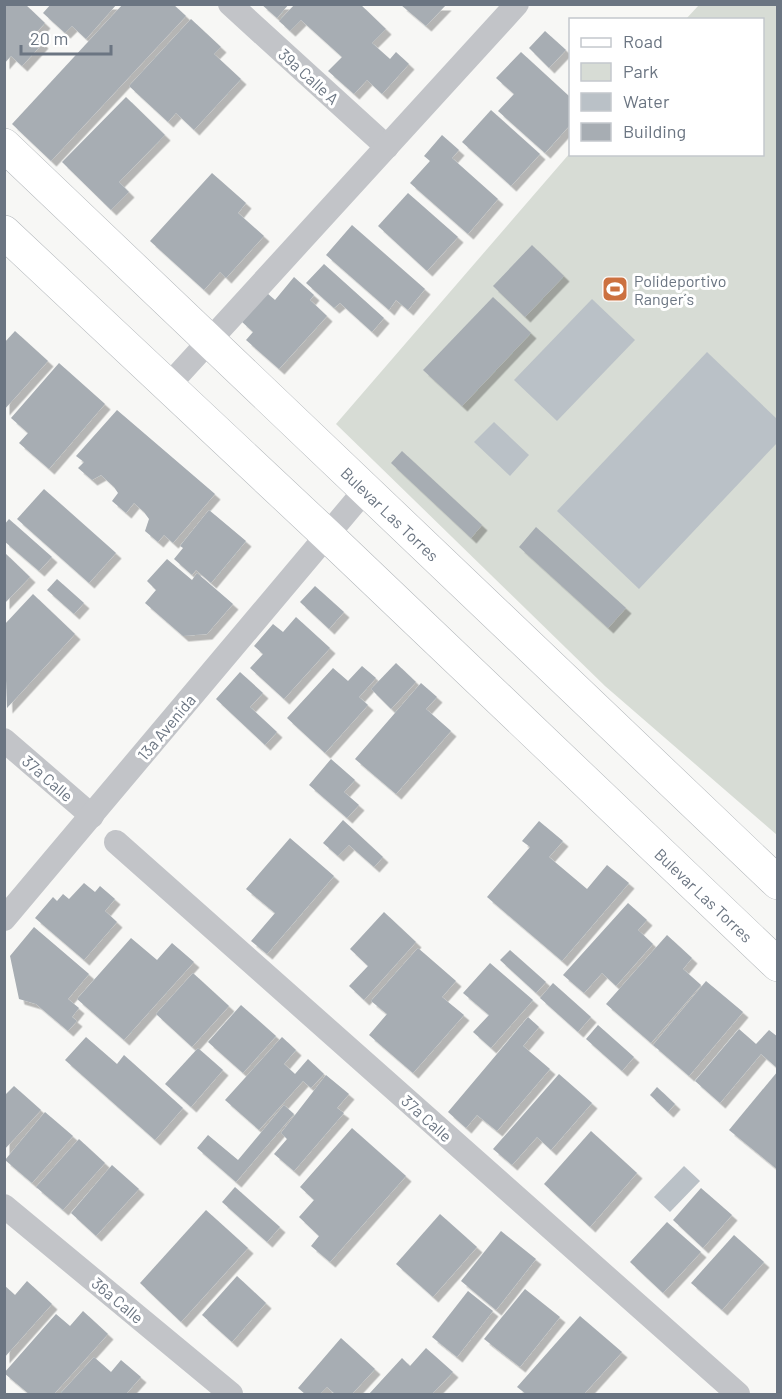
<svg xmlns="http://www.w3.org/2000/svg" width="782" height="1399" viewBox="0 0 782 1399" font-family="Barlow,sans-serif">
<style>
.green{fill:#d7dcd5}
.water{fill:#bac1c7}
.building{fill:#a7adb3;filter:url(#shadow)}
.lines{fill:none;stroke-linecap:round;stroke-linejoin:round}
.secondary-casing{stroke:#b2b6ba;stroke-width:34}
.street{stroke:#c2c4c8;stroke-width:24}
.secondary{stroke:#fff;stroke-width:33}
.labels{text-anchor:middle;dominant-baseline:central;stroke-width:6;stroke-linejoin:round;paint-order:stroke}
.street-label{font-size:16px;fill:#6b7582;stroke:#fff}
.poi-label{font-size:16px;fill:#6b7582;stroke:#fff;text-anchor:start}
</style>
<defs>
<filter id="shadow"><feDropShadow dx="5.5" dy="5.5" stdDeviation="0" flood-color="#0004"/></filter>
</defs>
<rect width="100%" height="100%" fill="#f7f7f5"/>
<polygon class="green" points="699,5 777,5 777,835 605,686 336,424 570,153 762,154 762,20 686,19"/>
<g class="water">
<polygon points="592,299 635,340 557,421 514,380"/>
<polygon points="707,352 777,419 777,443 639,589 557,511"/>
<polygon points="494,422 529,455 510,476 474,442"/>
<polygon points="684,1166 700,1181 670,1212 654,1197"/>
</g>
<g class="building">
<polygon points="4,4 25,4 45,23 34,35 43,43 22,66 11,56 4,64"/>
<polygon points="51,4 117,4 86,39 72,26 65,33 43,13"/>
<polygon points="123,4 173,4 186,16 51,161 12,124"/>
<polygon points="261,4 289,4 277,18"/>
<polygon points="295,4 360,4 386,29 372,43 390,59 396,52 409,64 382,94 367,80 354,94 328,71 342,57 301,20 290,31 279,21"/>
<polygon points="401,5 446,5 426,26"/>
<polygon points="191,19 221,47 214,54 241,79 194,130 176,113 168,122 129,86"/>
<polygon points="545,31 566,50 549,68 529,48"/>
<polygon points="521,52 570,97 570,125 545,153 498,111 514,94 496,78"/>
<polygon points="126,97 165,135 119,182 129,192 111,210 62,162"/>
<polygon points="491,110 540,154 511,186 462,142"/>
<polygon points="442,135 459,150 452,158 498,199 468,234 410,183 430,161 424,156"/>
<polygon points="212,173 246,203 238,213 264,236 226,278 220,272 204,290 150,241"/>
<polygon points="408,193 458,237 427,271 378,226"/>
<polygon points="352,225 425,289 408,310 396,300 389,310 326,255"/>
<polygon points="532,245 564,276 525,317 493,286"/>
<polygon points="324,264 384,318 372,332 340,303 334,308 306,283"/>
<polygon points="294,277 314,295 310,300 327,316 279,369 246,340 253,332 241,321 267,293 275,300"/>
<polygon points="493,297 531,333 462,406 423,370"/>
<polygon points="15,331 48,361 4,410 4,343"/>
<polygon points="59,363 105,404 49,469 19,443 28,433 11,418"/>
<polygon points="117,410 215,494 173,543 164,535 158,542 145,531 149,519 144,512 134,503 126,513 112,501 118,493 114,487 101,475 92,480 78,468 84,462 76,456"/>
<polygon points="402,451 482,525 471,538 391,463"/>
<polygon points="44,489 116,553 89,583 17,519"/>
<polygon points="209,510 246,541 211,583 196,570 192,575 174,559 183,548 180,546"/>
<polygon points="9,519 52,557 39,571 4,541 4,525"/>
<polygon points="536,527 626,608 608,628 519,547"/>
<polygon points="4,552 30,577 4,604"/>
<polygon points="167,559 192,580 197,573 233,604 207,634 183,636 145,603 156,590 147,581"/>
<polygon points="57,579 84,603 74,614 47,590"/>
<polygon points="315,586 344,612 329,629 300,602"/>
<polygon points="33,594 75,634 7,708 4,625"/>
<polygon points="296,617 330,648 284,699 250,668 263,654 254,646 273,624 283,632"/>
<polygon points="396,663 416,682 391,709 371,689"/>
<polygon points="362,666 376,678 359,697 368,705 325,753 287,718 333,668 348,681"/>
<polygon points="240,672 263,693 250,707 277,732 265,745 216,699"/>
<polygon points="421,683 437,697 426,709 451,731 396,794 355,759"/>
<polygon points="331,759 355,780 344,792 359,805 347,818 309,785"/>
<polygon points="343,820 383,857 374,867 349,845 338,856 323,843"/>
<polygon points="539,821 563,841 549,857 587,889 607,865 629,883 562,961 487,897 530,847 522,841"/>
<polygon points="290,838 334,876 267,954 251,941 275,913 246,889"/>
<polygon points="84,883 95,892 100,886 115,899 105,911 117,922 84,960 35,918 53,897 57,901 63,894 69,899"/>
<polygon points="628,903 647,920 638,930 653,944 616,986 602,973 584,993 563,975"/>
<polygon points="384,912 416,942 364,1000 349,986 368,966 350,949"/>
<polygon points="34,927 89,974 68,999 79,1008 72,1017 77,1021 68,1031 36,1004 19,999 10,956"/>
<polygon points="667,935 692,958 683,969 701,985 651,1043 606,1004"/>
<polygon points="131,938 157,960 172,943 194,962 124,1040 77,999"/>
<polygon points="418,948 456,981 442,997 464,1015 413,1073 369,1035 387,1014 371,1001"/>
<polygon points="510,950 546,982 536,993 500,960"/>
<polygon points="490,963 533,1000 491,1048 473,1032 489,1015 463,993"/>
<polygon points="193,973 229,1006 192,1047 156,1014"/>
<polygon points="706,981 743,1012 689,1076 653,1045"/>
<polygon points="553,983 591,1017 578,1032 540,998"/>
<polygon points="241,1005 276,1036 243,1073 208,1042"/>
<polygon points="528,1017 539,1027 523,1046 550,1069 497,1131 477,1115 466,1128 448,1112"/>
<polygon points="598,1025 634,1057 622,1071 586,1039"/>
<polygon points="739,1029 756,1044 769,1030 778,1037 778,1065 776,1067 761,1054 720,1103 695,1081"/>
<polygon points="86,1037 117,1064 124,1055 183,1108 155,1140 65,1060"/>
<polygon points="282,1037 296,1050 284,1064 295,1074 308,1059 324,1074 311,1088 303,1081 259,1130 225,1100"/>
<polygon points="198,1048 223,1070 191,1107 165,1084"/>
<polygon points="778,1071 778,1170 729,1130"/>
<polygon points="559,1074 592,1103 551,1150 537,1137 512,1165 493,1149"/>
<polygon points="326,1075 349,1094 337,1108 344,1113 294,1171 274,1154 287,1139 281,1133"/>
<polygon points="14,1086 41,1110 4,1150 4,1096"/>
<polygon points="657,1087 675,1104 668,1112 650,1095"/>
<polygon points="284,1105 294,1114 236,1182 197,1148 208,1135 238,1160"/>
<polygon points="45,1112 73,1136 32,1183 5,1160"/>
<polygon points="352,1128 406,1176 330,1262 311,1246 319,1236 299,1217 314,1200 300,1187"/>
<polygon points="591,1131 637,1173 590,1227 544,1184"/>
<polygon points="79,1139 105,1163 63,1210 36,1187"/>
<polygon points="112,1165 139,1189 96,1236 71,1213"/>
<polygon points="235,1187 280,1227 267,1242 222,1202"/>
<polygon points="701,1188 732,1215 703,1248 673,1220"/>
<polygon points="206,1210 248,1248 181,1322 140,1283"/>
<polygon points="440,1214 477,1247 433,1297 396,1264"/>
<polygon points="667,1222 701,1252 663,1293 630,1262"/>
<polygon points="501,1231 536,1259 496,1310 461,1281"/>
<polygon points="734,1235 764,1262 722,1310 691,1283"/>
<polygon points="237,1276 266,1303 232,1342 202,1315"/>
<polygon points="27,1281 52,1304 4,1358 4,1285 15,1295"/>
<polygon points="525,1289 560,1317 520,1367 484,1339"/>
<polygon points="468,1291 493,1311 457,1357 432,1337"/>
<polygon points="83,1311 108,1334 54,1394 29,1394 4,1373 56,1314 70,1326"/>
<polygon points="580,1316 622,1352 584,1394 526,1394 517,1387"/>
<polygon points="341,1338 375,1369 352,1394 335,1394 327,1387 320,1394 305,1394 298,1388"/>
<polygon points="426,1348 453,1372 432,1394 369,1394 402,1358 410,1366"/>
<polygon points="94,1357 111,1372 121,1360 141,1377 126,1394 60,1394"/>
</g>
<g class="lines">
<g class="secondary-casing">
<g id="secondary">
<path id="s1" d="M 4,145 L 778,883"/>
<path id="s2" d="M 4,232 L 328,536 L 778,965"/>
</g>
</g>
<g class="street">
<polyline points="230,4 387,147"/>
<polyline points="168,386 517,4"/>
<polyline points="4,740 92,816"/>
<polyline points="116,842 738,1394"/>
<polyline points="4,919 366,489"/>
<polyline points="4,1206 231,1394"/>
</g>
<use href="#secondary" class="secondary"/>
</g>
<defs>
<g id="stadium-square" transform="scale(1.35)"><rect x="-9" y="-9" width="18" height="18" rx="4" fill="#cc7140" stroke="#fff"/><path d="M0-5a6.5 5 0 1 0 0 10a6.5 5 0 1 0 0-10ZM-3.5-1.8h7v3.6h-7Z" fill="#fff"/></g>
</defs>
<g fill-rule="evenodd">
<use href="#stadium-square" x="615" y="289"/>
</g>
<g class="labels">
<g class="street-label">
<text transform="translate(309 76) rotate(42)">39a Calle A</text>
<text stroke="none"><textPath href="#s1" startOffset="534">Bulevar Las Torres</textPath></text>
<text transform="translate(166 727) rotate(-50)">13a Avenida</text>
<text transform="translate(48 778) rotate(41)">37a Calle</text>
<text stroke="none"><textPath href="#s2" startOffset="964">Bulevar Las Torres</textPath></text>
<text transform="translate(427 1118) rotate(42)">37a Calle</text>
<text transform="translate(118 1300) rotate(40)">36a Calle</text>
</g>
<g class="poi-label">
<text x="634" y="280">Polideportivo<tspan x="634" dy="18">Ranger´s</tspan></text>
</g>
</g>
<rect width="782" height="1399" fill="none" stroke="#6b7582" stroke-width="12"/>
<rect x="569" y="18" width="195" height="138" fill="#ffffff" stroke="#c4c8cd" stroke-width="1.5"/>
<rect x="581" y="38" width="30" height="9" fill="#ffffff" stroke="#c4c8cd" stroke-width="1.5"/>
<text x="623" y="48" font-size="18" fill="#6b7582">Road</text>
<rect x="581" y="63" width="30" height="18" fill="#d7dcd5" stroke="#c4c8cd" stroke-width="1.5"/>
<text x="623" y="78" font-size="18" fill="#6b7582">Park</text>
<rect x="581" y="93" width="30" height="18" fill="#bac1c7" stroke="#c4c8cd" stroke-width="1.5"/>
<text x="623" y="108" font-size="18" fill="#6b7582">Water</text>
<rect x="581" y="123" width="30" height="18" fill="#a7adb3" stroke="#c4c8cd" stroke-width="1.5"/>
<text x="623" y="138" font-size="18" fill="#6b7582">Building</text>
<path d="M21 45v9h90v-9" fill="none" stroke="#6b7582" stroke-width="3"/>
<text x="30" y="45" font-size="18" fill="#6b7582" stroke="#ffffff" stroke-width="4.5" paint-order="stroke">20 m</text>
</svg>
